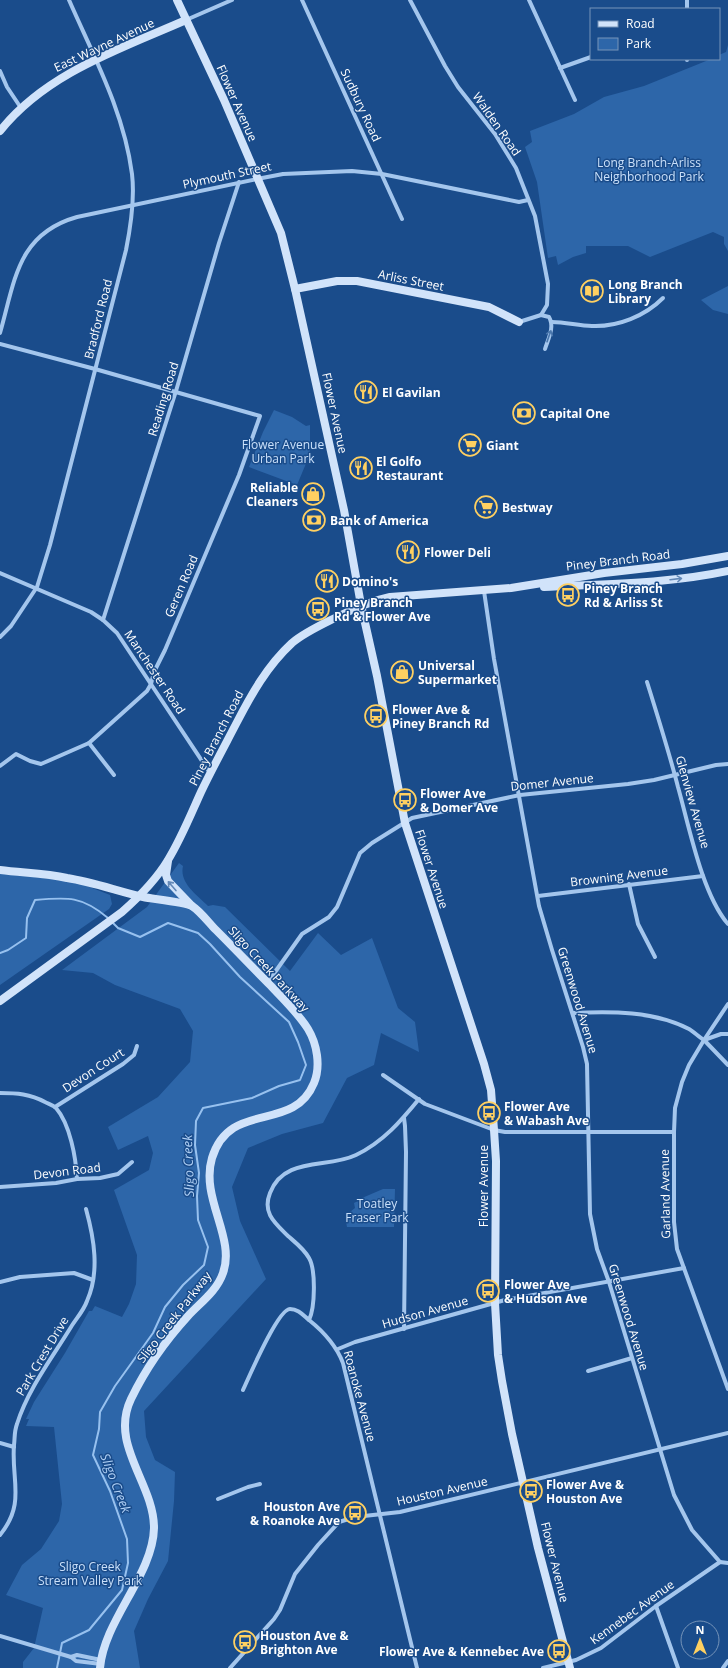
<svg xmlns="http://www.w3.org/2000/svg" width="728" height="1668" viewBox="0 0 728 1668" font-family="'Open Sans',sans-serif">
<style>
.green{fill:#2d66a9}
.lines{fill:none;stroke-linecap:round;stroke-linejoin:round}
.stream{stroke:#97c1ef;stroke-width:2}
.street{stroke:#a4c6ed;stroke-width:4}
.secondary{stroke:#d1e3fa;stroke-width:8}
.oneway{stroke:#4a77ad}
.oneway2{stroke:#6388b7}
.labels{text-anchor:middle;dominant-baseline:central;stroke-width:3;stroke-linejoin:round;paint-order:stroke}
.street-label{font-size:12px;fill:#fff;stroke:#1a4c8b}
.park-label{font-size:12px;fill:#cae0fa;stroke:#1a4c8b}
.poi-label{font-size:12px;font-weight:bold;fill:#fff;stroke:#1a4c8b;text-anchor:start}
.water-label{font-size:13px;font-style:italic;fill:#b0d0f5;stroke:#1a4c8b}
</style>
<rect width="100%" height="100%" fill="#1a4c8b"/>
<g class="green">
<polygon points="728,45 728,251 724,244 724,237 713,232 650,257 628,246 586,246 586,253 573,257 558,265 556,256 548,258 537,182 525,147 532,142 530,131 574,114 604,97 644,86 711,59 719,59 719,55 726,52"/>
<polygon points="728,286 728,314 713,310 701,300"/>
<polygon points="274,410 292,417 306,426 310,425 310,454 297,485 249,467 263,432"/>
<path d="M 179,863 L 183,866 C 179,883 197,895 208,906 L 213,905 L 225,907 L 290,971 L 318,933 L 341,955 L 372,938 L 398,1008 L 415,1022 L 419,1052 L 381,1033 L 374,1065 L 347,1078 L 323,1123 L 282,1134 L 248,1148 L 232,1187 L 240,1221 L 266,1279 L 144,1411 L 146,1437 L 155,1460 L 175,1472 L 174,1501 L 168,1561 L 148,1599 L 134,1631 L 140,1668 L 23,1668 L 23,1662 L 34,1648 L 43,1608 L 6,1595 L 22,1565 L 41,1549 L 59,1521 L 62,1504 L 54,1427 L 26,1426 L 29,1419 L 26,1419 L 34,1402 L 65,1353 L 89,1311 L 92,1311 L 95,1306 L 122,1317 L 129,1304 L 136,1284 L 137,1255 L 114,1190 L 149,1170 L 153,1153 L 148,1136 L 118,1150 L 108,1127 L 158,1097 L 190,1062 L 193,1031 L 180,1009 L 115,985 L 93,973 L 62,970 L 147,907 Z"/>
<polygon points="0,873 77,882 110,895 112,904 109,909 0,985"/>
<polygon points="383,1189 395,1189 394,1227 347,1227 345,1216 355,1208 354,1203 362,1199 362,1198"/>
</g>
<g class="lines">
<g class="stream">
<path d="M 0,953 L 8,950 L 26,938 L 27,918 L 35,900 C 68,897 82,896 108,918"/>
<polyline points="57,1668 62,1643 89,1630 122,1590 128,1563 127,1539 110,1491 93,1455 99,1429 100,1412 115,1386 153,1333 165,1307 183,1285 204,1265 208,1247 198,1220 197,1196 199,1173 195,1145 196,1121 203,1108 252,1098 279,1086 300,1080 306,1065 298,1042 289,1022 240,977 210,944 198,933 168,923 140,937 118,928 113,923"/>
</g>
<g class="street">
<polyline points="302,0 402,219"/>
<polyline points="410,0 445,66 458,87 495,134 516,168 535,216 548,284 547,305 541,315"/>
<polyline points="529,0 575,100"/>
<polyline points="687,9 687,0"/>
<polyline points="186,20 232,0"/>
<polyline points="687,59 687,60"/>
<polyline points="560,68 591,57"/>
<polyline points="0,71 7,87 21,108"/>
<path d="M 519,322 L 541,315 L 549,317 C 555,327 548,339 545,349"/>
<path d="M 552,322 C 566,322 579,326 592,326 C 618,327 645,316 663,298"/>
<path d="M 0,333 C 15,281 17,234 77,217 L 257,179 L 283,174 L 352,171 L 382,174 L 519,202 L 528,200"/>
<polyline points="0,344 95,369 260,416 239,475 165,650 154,672 151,684 147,691 89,743"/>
<polyline points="0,573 91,612 103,620 117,633 210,773"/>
<polyline points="484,591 494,659 539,906 552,950 583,1047 587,1064 590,1214 597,1249 609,1282 674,1495 692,1530 720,1562"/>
<polyline points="103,620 176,391 219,243 239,182"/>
<path d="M 0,637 L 11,626 L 37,587 L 50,545 L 126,250 C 131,225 135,199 132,174 C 124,112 94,57 69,0"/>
<path d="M 647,682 C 658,717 669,752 678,787 C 689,826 702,894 728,924"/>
<polyline points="0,766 16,754 30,761 41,764 89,743 114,775"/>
<polyline points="629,884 638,924 655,957"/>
<polyline points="538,896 703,876"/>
<polyline points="268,982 302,934 329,917 337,907 360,853 372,843 412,818 520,795 628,784 654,780 716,765 728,764"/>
<polyline points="728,1004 704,1040 689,1065 682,1082 675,1108 674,1132 674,1222 677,1249 728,1389"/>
<path d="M 573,1013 C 611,1011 654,1011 689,1029 C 694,1032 699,1037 704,1040 L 721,1034 L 728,1034"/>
<polyline points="704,1040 728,1065"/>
<polyline points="383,1075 425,1104 494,1130 505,1132 674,1132"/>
<path d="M 0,1093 C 17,1093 30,1094 45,1102 C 49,1104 53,1105 56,1108 C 70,1124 76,1158 77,1179"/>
<polyline points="55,1107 123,1064 134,1055 137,1046"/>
<polyline points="404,1118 405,1126 406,1152 404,1329"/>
<polyline points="0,1187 56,1183 77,1179 100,1178 118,1174 132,1162"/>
<polyline points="0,1282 20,1277 74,1273 93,1280"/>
<polyline points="338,1349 355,1342 505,1300 684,1268"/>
<polyline points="588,1371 632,1358"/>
<path d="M 243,1390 C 249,1377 278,1309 290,1309 C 298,1309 303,1315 309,1320"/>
<polyline points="0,1443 14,1447"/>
<polyline points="218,1499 248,1487 260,1484"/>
<path d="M 0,1535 C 26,1503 11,1480 14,1445 C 15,1438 14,1432 17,1424 C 28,1389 52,1358 71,1327 C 76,1319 84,1310 87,1301 C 100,1272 94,1238 86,1209"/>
<polyline points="656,1606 678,1668"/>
<polyline points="0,1636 71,1657 76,1661 101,1664"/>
<polyline points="71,1657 77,1655 101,1660"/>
<polyline points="230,1668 274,1619 280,1610 295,1574 318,1545 339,1522 355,1517 400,1512 728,1433"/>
<path d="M 417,1668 L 343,1363 C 336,1345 324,1332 309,1320 C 315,1308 316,1270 309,1258 C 304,1249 296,1243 288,1236 C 275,1223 262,1213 270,1193 C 284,1156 327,1169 356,1155 C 383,1142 401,1121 419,1099"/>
<polyline points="543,1668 576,1660 601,1648 656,1606 720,1562 728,1563"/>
<polyline points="723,1668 728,1661"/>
</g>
<g class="secondary">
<polyline points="177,0 224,100 281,233 295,289 344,510 361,605 377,676 405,823 484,1064 491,1090 494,1130 496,1161 495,1303 498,1355 502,1381 512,1434 538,1548 570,1668"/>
<path d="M 0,131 C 46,73 120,49 186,20"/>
<polyline points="295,289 337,281 357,281 489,307 519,322"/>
<path d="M 544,587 C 605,584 667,584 728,571"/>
<polyline points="168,861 166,875 168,881 192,906"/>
<path d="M 0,870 C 22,873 45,873 67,878 C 93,882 117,891 143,897 C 153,899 185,902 192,906 C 200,911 210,924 216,930 C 235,949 253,968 271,986 C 284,1000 298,1013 308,1029 C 317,1044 321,1066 314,1083 C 293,1134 230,1099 212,1158 C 200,1198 236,1238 223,1273 C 217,1291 200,1303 188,1316 C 166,1340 145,1370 131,1399 C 109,1445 154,1483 154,1528 C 153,1575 104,1620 100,1668"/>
<path d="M 0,1001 L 122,912 C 139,897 156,880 168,860 C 181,839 191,814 201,792 C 212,769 224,747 236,724 C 251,695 267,666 292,643 C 305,632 321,625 337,617 C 355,608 371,601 390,597 L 511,588 L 604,573 L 682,564 L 728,556"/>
</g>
</g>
<defs><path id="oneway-shaft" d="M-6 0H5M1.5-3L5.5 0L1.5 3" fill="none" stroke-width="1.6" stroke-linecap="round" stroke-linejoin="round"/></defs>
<use class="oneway" href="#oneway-shaft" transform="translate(549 336) rotate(-71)"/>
<g class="oneway2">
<use href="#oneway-shaft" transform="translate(676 579) rotate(-7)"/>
<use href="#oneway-shaft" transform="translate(172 886) rotate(-131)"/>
</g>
<defs>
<g id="library-ring" transform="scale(1.15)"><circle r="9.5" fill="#1a4c8b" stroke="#ffd061" stroke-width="1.5"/><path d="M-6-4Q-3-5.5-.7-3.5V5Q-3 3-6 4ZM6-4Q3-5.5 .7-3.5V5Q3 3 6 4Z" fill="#ffd061"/></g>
<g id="restaurant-ring" transform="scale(1.15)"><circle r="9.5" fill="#1a4c8b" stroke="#ffd061" stroke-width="1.5"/><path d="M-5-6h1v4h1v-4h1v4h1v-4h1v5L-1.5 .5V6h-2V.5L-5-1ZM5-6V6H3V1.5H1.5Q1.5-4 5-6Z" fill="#ffd061"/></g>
<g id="bank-ring" transform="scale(1.15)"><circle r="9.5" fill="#1a4c8b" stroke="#ffd061" stroke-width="1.5"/><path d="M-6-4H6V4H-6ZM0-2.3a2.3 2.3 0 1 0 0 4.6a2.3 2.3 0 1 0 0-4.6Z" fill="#ffd061"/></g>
<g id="supermarket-ring" transform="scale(1.15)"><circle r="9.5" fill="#1a4c8b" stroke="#ffd061" stroke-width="1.5"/><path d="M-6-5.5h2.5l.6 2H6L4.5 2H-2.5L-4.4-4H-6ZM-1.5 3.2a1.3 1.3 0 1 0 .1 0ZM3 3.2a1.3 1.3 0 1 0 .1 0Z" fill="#ffd061"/></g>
<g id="shop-ring" transform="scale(1.15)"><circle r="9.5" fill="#1a4c8b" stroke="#ffd061" stroke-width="1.5"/><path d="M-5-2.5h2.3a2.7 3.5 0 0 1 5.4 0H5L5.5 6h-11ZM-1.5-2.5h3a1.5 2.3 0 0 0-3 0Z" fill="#ffd061"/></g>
<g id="bus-ring" transform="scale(1.15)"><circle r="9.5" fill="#1a4c8b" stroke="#ffd061" stroke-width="1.5"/><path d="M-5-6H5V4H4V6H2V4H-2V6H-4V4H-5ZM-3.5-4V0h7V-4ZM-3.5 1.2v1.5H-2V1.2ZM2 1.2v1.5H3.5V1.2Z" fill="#ffd061"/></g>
</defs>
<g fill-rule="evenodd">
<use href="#library-ring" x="592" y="291"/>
<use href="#restaurant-ring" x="366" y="392"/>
<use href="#bank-ring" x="524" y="413"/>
<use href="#supermarket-ring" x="470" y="445"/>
<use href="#restaurant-ring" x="361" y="468"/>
<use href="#shop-ring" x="313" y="494"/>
<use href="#supermarket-ring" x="486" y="507"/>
<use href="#bank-ring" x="314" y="520"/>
<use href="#restaurant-ring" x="408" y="552"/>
<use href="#restaurant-ring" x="327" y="581"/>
<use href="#bus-ring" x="568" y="595"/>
<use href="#bus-ring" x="318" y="609"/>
<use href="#shop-ring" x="402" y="672"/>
<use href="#bus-ring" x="376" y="716"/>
<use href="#bus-ring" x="405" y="800"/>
<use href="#bus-ring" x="489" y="1113"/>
<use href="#bus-ring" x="488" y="1291"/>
<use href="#bus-ring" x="531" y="1491"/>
<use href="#bus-ring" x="355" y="1513"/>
<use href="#bus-ring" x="245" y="1642"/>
<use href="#bus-ring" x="559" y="1651"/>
</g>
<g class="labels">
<g class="street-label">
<text transform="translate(104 45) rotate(-25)">East Wayne Avenue</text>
<text transform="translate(237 103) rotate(66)">Flower Avenue</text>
<text transform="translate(361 105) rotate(65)">Sudbury Road</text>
<text transform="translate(497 124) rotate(55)">Walden Road</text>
<text transform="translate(227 175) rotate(-12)">Plymouth Street</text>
<text transform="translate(411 280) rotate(11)">Arliss Street</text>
<text transform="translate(98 319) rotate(-76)">Bradford Road</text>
<text transform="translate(163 399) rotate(-73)">Reading Road</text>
<text transform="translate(335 413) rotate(78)">Flower Avenue</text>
<text transform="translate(618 560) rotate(-7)">Piney Branch Road</text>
<text transform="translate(181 586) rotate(-67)">Geren Road</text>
<text transform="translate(155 672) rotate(56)">Manchester Road</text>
<text transform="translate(216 738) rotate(-63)">Piney Branch Road</text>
<text transform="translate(552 782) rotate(-6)">Domer Avenue</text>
<text transform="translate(693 802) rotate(74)">Glenview Avenue</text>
<text transform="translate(432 869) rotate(72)">Flower Avenue</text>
<text transform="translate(619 876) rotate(-7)">Browning Avenue</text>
<text transform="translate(269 969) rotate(47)">Sligo Creek Parkway</text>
<text transform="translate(578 1000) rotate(73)">Greenwood Avenue</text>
<text transform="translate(93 1070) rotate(-33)">Devon Court</text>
<text transform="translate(67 1171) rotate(-7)">Devon Road</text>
<text transform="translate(483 1186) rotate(-90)">Flower Avenue</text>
<text transform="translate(665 1194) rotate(-91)">Garland Avenue</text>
<text transform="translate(425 1312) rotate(-16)">Hudson Avenue</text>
<text transform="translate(174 1317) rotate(-52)">Sligo Creek Parkway</text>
<text transform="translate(629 1317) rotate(73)">Greenwood Avenue</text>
<text transform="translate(42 1356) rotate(-59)">Park Crest Drive</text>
<text transform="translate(360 1396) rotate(75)">Roanoke Avenue</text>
<text transform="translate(442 1491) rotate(-13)">Houston Avenue</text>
<text transform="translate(555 1562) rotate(76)">Flower Avenue</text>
<text transform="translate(632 1612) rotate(-36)">Kennebec Avenue</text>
</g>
<g class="park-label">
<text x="649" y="162">Long Branch-Arliss<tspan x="649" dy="14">Neighborhood Park</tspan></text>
<text x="283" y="444">Flower Avenue<tspan x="283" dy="14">Urban Park</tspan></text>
<text x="377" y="1203">Toatley<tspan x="377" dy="14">Fraser Park</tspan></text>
<text x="90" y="1566">Sligo Creek<tspan x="90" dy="14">Stream Valley Park</tspan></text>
</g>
<g class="poi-label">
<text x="608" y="284">Long Branch<tspan x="608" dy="14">Library</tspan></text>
<text x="382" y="392">El Gavilan</text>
<text x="540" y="413">Capital One</text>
<text x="486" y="445">Giant</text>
<text x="376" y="461">El Golfo<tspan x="376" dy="14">Restaurant</tspan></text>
<text x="298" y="487" text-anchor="end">Reliable<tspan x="298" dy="14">Cleaners</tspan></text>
<text x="502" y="507">Bestway</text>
<text x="330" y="520">Bank of America</text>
<text x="424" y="552">Flower Deli</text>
<text x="342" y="581">Domino's</text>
<text x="584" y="588">Piney Branch<tspan x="584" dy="14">Rd &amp; Arliss St</tspan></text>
<text x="334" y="602">Piney Branch<tspan x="334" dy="14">Rd &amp; Flower Ave</tspan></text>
<text x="418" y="665">Universal<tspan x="418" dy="14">Supermarket</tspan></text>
<text x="392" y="709">Flower Ave &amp;<tspan x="392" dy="14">Piney Branch Rd</tspan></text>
<text x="420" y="793">Flower Ave<tspan x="420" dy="14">&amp; Domer Ave</tspan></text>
<text x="504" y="1106">Flower Ave<tspan x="504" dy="14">&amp; Wabash Ave</tspan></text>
<text x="504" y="1284">Flower Ave<tspan x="504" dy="14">&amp; Hudson Ave</tspan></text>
<text x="546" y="1484">Flower Ave &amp;<tspan x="546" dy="14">Houston Ave</tspan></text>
<text x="340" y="1506" text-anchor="end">Houston Ave<tspan x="340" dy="14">&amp; Roanoke Ave</tspan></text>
<text x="260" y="1635">Houston Ave &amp;<tspan x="260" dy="14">Brighton Ave</tspan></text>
<text x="544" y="1651" text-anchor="end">Flower Ave &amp; Kennebec Ave</text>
</g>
<g class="water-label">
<text transform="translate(188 1166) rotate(-92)">Sligo Creek</text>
<text transform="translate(116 1483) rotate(69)">Sligo Creek</text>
</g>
</g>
<rect x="590" y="8" width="130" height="52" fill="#1a4c8b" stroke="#7694b9"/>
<rect x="598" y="21" width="20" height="6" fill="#d1e3fa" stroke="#7694b9"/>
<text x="626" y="28" font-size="12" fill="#ffffff">Road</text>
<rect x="598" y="38" width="20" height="12" fill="#2d66a9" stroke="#7694b9"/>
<text x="626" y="48" font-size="12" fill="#ffffff">Park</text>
<g transform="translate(700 1640)"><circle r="19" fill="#1a4c8b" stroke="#7694b9"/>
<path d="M0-3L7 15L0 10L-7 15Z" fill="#ffd061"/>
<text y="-6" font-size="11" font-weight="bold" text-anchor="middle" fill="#ffffff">N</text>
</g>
</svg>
